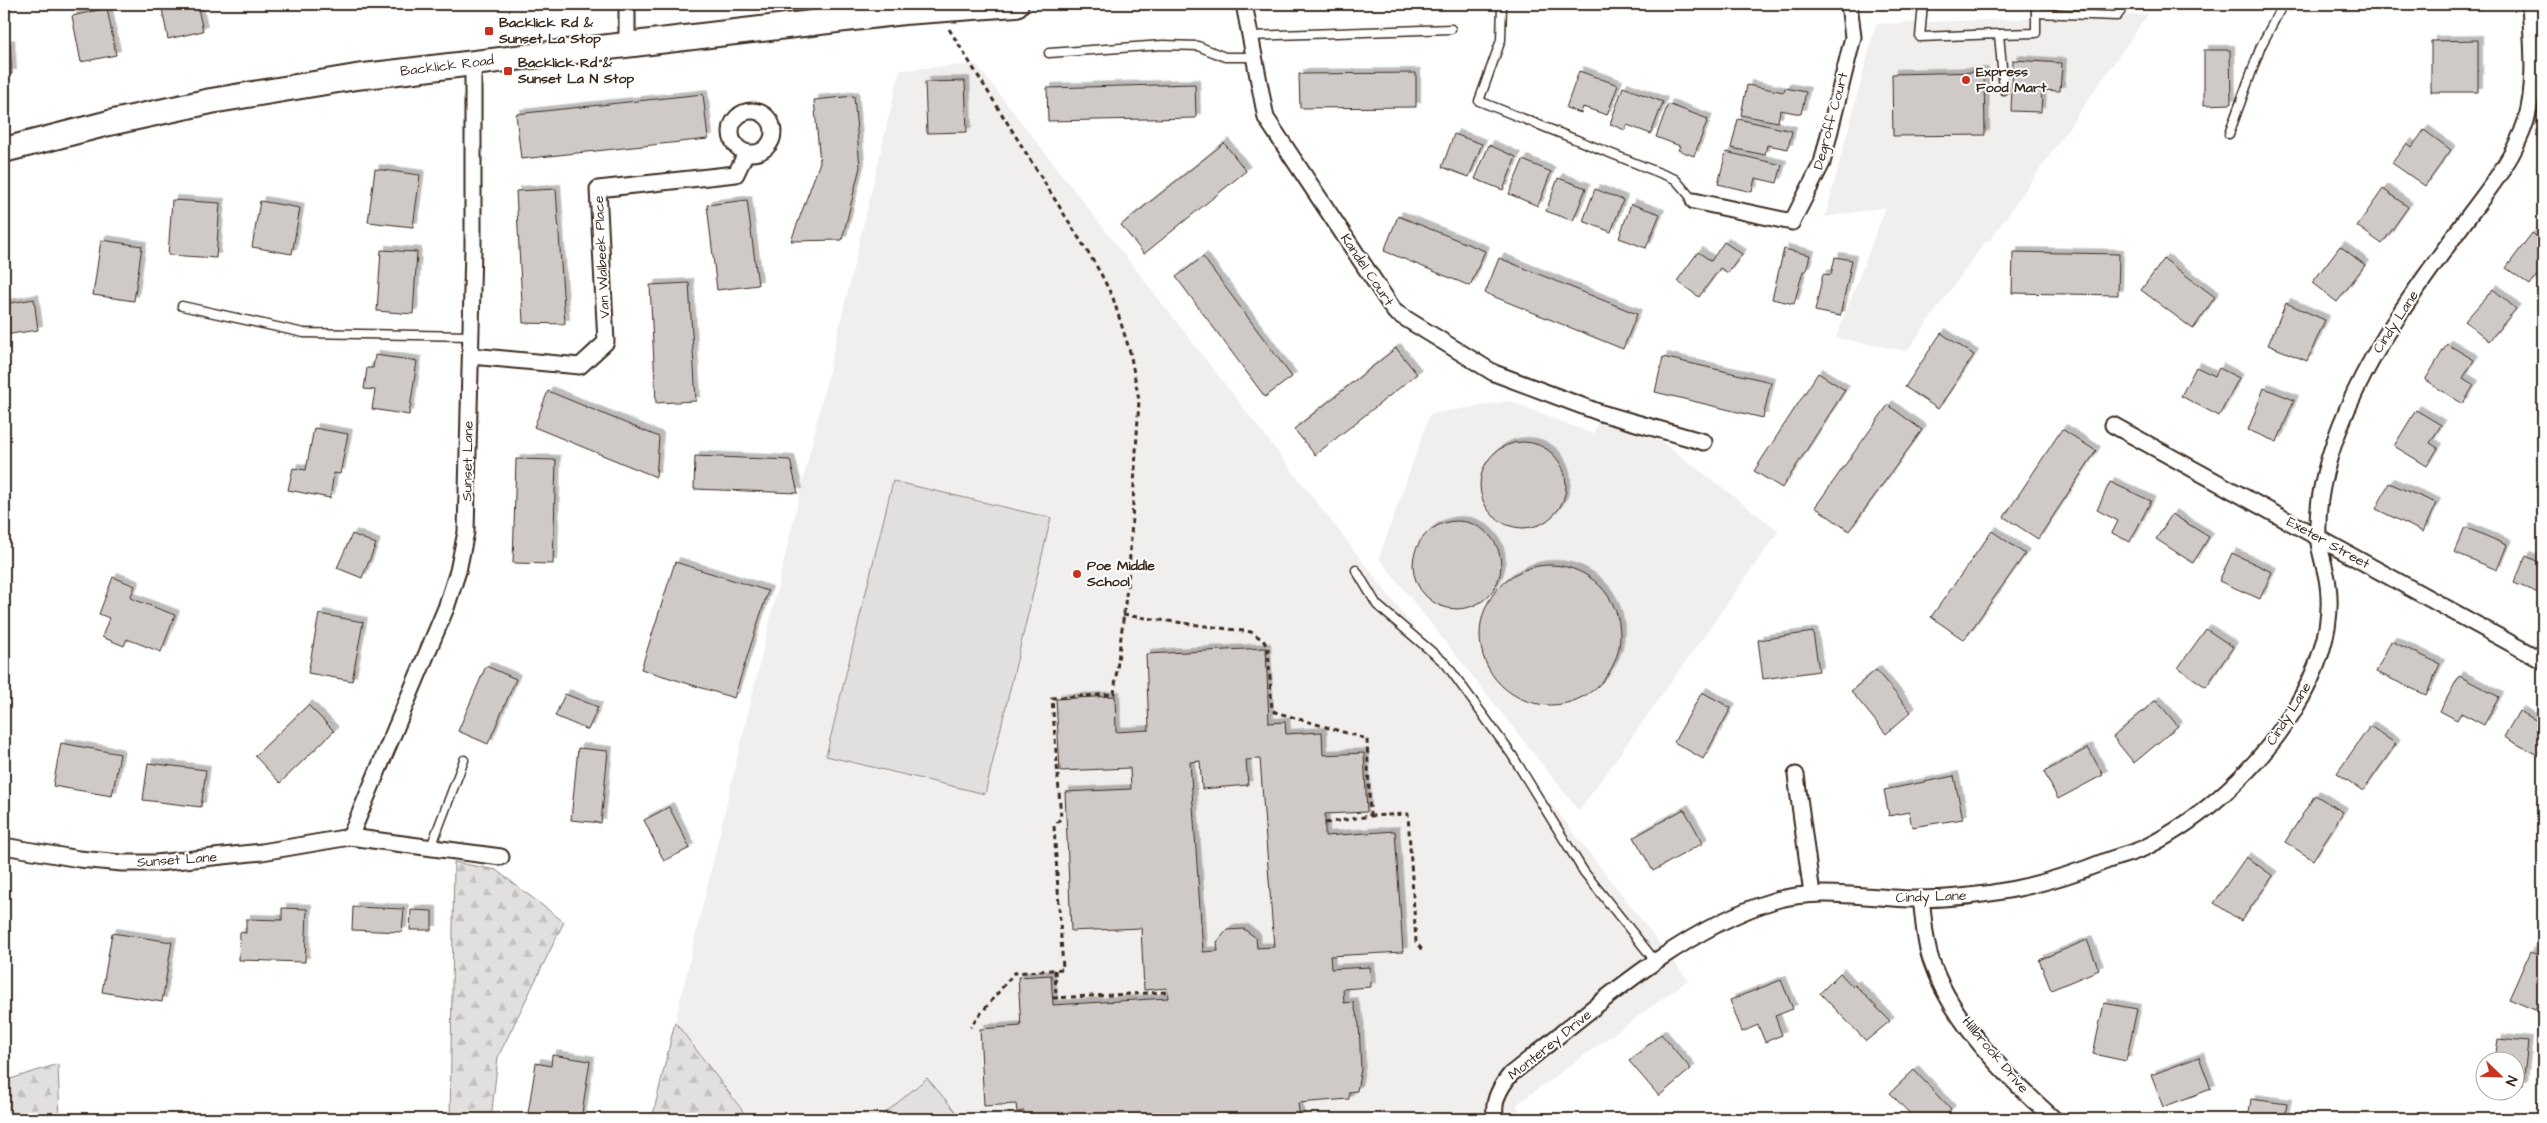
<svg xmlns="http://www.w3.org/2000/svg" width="2547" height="1123" viewBox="0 0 2547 1123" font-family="'Architects Daughter',sans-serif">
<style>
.built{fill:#f1efee}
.grass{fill:#e2e0de;stroke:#8e857e}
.forest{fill:url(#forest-firs);stroke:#8e857e}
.building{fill:#cfcac7;stroke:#3b2a1e;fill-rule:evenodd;filter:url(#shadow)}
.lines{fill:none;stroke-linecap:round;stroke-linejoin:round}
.service-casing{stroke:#3b2a1e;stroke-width:11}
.minor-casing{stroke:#3b2a1e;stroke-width:19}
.primary-casing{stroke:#3b2a1e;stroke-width:28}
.path{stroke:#3b2a1e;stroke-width:3;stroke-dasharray:5 4;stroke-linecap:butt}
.service{stroke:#fff;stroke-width:8}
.minor{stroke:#fff;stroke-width:15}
.primary{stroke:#fff;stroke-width:24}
.poi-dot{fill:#c8321e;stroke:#fff;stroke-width:2}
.labels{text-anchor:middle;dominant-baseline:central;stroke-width:4;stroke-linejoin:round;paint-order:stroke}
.poi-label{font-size:14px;font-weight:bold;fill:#3b2a1e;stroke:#fff;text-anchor:start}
.street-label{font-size:14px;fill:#3b2a1e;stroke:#fff}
</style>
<defs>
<pattern id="forest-firs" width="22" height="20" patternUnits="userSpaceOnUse" patternTransform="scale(1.25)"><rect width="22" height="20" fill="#e2e0de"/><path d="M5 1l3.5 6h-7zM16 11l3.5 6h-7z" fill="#c3c0be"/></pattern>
<filter id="shadow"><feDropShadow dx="4.5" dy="-4.5" stdDeviation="0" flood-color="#0004"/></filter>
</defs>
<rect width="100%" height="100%" fill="#fff"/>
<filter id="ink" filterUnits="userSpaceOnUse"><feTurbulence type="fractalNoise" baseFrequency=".02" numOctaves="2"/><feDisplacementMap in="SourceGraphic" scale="10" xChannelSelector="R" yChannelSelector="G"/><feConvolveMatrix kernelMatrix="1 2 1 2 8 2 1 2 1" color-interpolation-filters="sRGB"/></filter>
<g filter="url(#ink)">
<g class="built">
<polygon points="2148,14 1989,242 1985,242 1907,351 1836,338 1886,207 1825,217 1876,24"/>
<polygon points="976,64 1688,980 1516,1105 1526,1119 750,1119 675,1022 900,70"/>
<polygon points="1510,401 1593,434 1599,419 1662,442 1779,531 1579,811 1379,558 1430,414"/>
</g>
<g class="grass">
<polygon points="893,481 1051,518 985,794 826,756"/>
<polygon points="927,1078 962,1119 878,1119"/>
</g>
<g class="forest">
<polygon points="454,862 496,870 564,922 498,1057 491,1119 450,1119"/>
<polygon points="675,1022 749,1119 652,1119"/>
<polygon points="58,1064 60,1119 4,1119 4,1081"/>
</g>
<g class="building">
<polygon points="161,4 197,4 203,31 168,39"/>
<polygon points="107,8 116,55 81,62 72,16"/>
<polygon points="2478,40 2478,92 2431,92 2431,41"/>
<polygon points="10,44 12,74 4,74 4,45"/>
<polygon points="2204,50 2230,50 2231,104 2204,105"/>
<polygon points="2013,60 2062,63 2060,91 2042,90 2041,112 2011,111"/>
<polygon points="1579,71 1618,85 1607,115 1583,107 1581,113 1566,108"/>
<polygon points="1984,72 1985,135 1893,136 1892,74"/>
<polygon points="1416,73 1416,107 1300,108 1299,74"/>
<polygon points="965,81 967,132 927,133 925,82"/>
<polygon points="1195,84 1196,118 1048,121 1047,88"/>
<polygon points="1747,85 1784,92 1785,88 1806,92 1801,114 1780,110 1778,122 1741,115"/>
<polygon points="1623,87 1663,102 1651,134 1627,125 1625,130 1610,124"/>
<polygon points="703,94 708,139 521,159 516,114"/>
<polygon points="854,96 860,167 842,240 791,241 820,162 814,100"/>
<polygon points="1668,104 1708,119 1694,156 1678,150 1680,146 1656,137"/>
<polygon points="1738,119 1792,131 1788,149 1767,145 1765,155 1731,148"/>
<polygon points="2424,130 2451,150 2425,186 2392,163 2407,143 2412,147"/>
<polygon points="1454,134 1482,144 1469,177 1442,167"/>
<polygon points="1224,143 1246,171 1144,254 1121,225"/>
<polygon points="1489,145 1516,157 1503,190 1475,179"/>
<polygon points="1726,152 1782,165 1777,183 1755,178 1752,192 1718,184"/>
<polygon points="1523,160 1551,172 1538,206 1509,194"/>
<polygon points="375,169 420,175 413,227 368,222"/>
<polygon points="1558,178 1586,188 1573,221 1546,211"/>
<polygon points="556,189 565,324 523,323 516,191"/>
<polygon points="1595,189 1623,200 1611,232 1583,221"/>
<polygon points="2383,189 2408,207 2382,244 2357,226"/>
<polygon points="172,200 220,203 216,258 168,255"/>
<polygon points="747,200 758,285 717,290 707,205"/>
<polygon points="260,201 300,208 292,254 252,247"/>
<polygon points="1631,204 1660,214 1646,248 1619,238"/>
<polygon points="1398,216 1485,251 1470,286 1384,251"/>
<polygon points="2532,233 2543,241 2543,267 2530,285 2506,268"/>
<polygon points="101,240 142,246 134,301 93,295"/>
<polygon points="1724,242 1742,254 1728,273 1720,268 1699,297 1677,281 1698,252 1711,261"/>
<polygon points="2340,246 2365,265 2337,302 2312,283"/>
<polygon points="1784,249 1810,255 1806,271 1803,271 1794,304 1772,299"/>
<polygon points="381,250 417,252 413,314 377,311"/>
<polygon points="2013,252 2119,254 2118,295 2012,293"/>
<polygon points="1203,257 1292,377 1265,397 1176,277"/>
<polygon points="1835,257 1852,260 1840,316 1815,311 1823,274 1831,275"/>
<polygon points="1499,258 1637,314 1623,349 1485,293"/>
<polygon points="2164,259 2215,297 2193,329 2141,290"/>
<polygon points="689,283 696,401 656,403 650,285"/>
<polygon points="2493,289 2516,309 2489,341 2465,321"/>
<polygon points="34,299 38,330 4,335 4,304"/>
<polygon points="2286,303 2325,320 2307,361 2268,345"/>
<polygon points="1941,333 1974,355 1938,409 1905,387"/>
<polygon points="2447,344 2474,360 2463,378 2474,385 2463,404 2425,380"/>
<polygon points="1396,348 1417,374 1315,455 1294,429"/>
<polygon points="375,355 417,361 409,415 372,409 375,390 364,389 367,368 373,368"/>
<polygon points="1663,357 1771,382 1763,418 1655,392"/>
<polygon points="2196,367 2215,376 2219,368 2239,378 2219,416 2181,396"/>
<polygon points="1818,373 1845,390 1782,488 1754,471"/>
<polygon points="2264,388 2294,400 2277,442 2248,430"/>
<polygon points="548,391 659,437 656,477 534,427"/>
<polygon points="1888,405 1922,430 1849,531 1815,507"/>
<polygon points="2416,410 2441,425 2430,443 2438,448 2427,466 2394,446"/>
<polygon points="314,428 348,434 340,474 334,473 330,498 288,490 293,468 306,470"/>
<polygon points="2062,429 2096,451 2038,539 2004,517"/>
<circle cx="1523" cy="485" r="43"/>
<polygon points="695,456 790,460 798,493 694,489"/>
<polygon points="516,459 556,460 553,564 513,563"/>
<polygon points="2110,482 2151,501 2130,542 2112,533 2118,521 2097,510"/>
<polygon points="2389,483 2436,503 2423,532 2376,509"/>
<polygon points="2172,514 2209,537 2193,563 2156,539"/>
<circle cx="1457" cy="565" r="44"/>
<polygon points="2465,527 2507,545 2497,570 2454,552"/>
<polygon points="1992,531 2025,554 1964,640 1931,617"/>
<polygon points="352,534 376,544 362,578 337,568"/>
<polygon points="2232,553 2272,572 2260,599 2219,581"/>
<polygon points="2526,556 2543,564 2543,595 2514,583"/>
<polygon points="675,562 768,591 734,698 641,669"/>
<circle cx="1550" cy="635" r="70"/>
<polygon points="113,577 135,586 130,598 175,615 161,652 127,639 124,646 102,637 109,618 99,614"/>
<polygon points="319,614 363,622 352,681 308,673"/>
<polygon points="2206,629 2233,647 2206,687 2178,668"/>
<polygon points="1813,632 1819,671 1763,679 1758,640"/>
<polygon points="2391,641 2440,664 2426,695 2376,672"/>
<path d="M 1266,648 L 1269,723 L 1285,722 L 1286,734 L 1322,732 L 1323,755 L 1364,753 L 1367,812 L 1325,814 L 1325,836 L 1395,831 L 1403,952 L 1330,956 L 1331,969 L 1370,967 L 1371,987 L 1343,989 L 1344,1003 L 1353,1002 L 1359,1024 L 1361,1069 L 1357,1091 L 1349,1092 L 1349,1099 L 1298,1103 L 1300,1119 L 1024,1119 L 1024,1111 L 1017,1112 L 1016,1104 L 984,1106 L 980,1029 L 1021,1026 L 1018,977 L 1051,975 L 1053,1005 L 1168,998 L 1167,988 L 1144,990 L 1141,928 L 1071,931 L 1065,792 L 1131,789 L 1130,768 L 1060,771 L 1056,699 L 1115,696 L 1116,732 L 1149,730 L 1146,654 ZM 1260,759 L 1274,947 L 1257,948 L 1256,938 L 1244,929 L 1227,930 L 1217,942 L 1218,951 L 1203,952 L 1190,762 L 1200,761 L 1202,789 L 1248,785 L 1246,760 Z"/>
<polygon points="486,666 516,679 488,744 458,731"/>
<polygon points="1876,670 1911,712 1886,734 1851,691"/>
<polygon points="2459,676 2499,697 2484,725 2461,713 2457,720 2440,711"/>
<polygon points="1702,692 1731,708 1703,759 1674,742"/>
<polygon points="565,694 598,707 588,730 555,716"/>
<polygon points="2156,700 2178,726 2134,763 2113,737"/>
<polygon points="308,705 334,731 280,783 255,756"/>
<polygon points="2519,711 2543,724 2543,752 2541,757 2504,737"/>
<polygon points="2370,726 2396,744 2363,791 2337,773"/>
<polygon points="61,743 120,754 112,796 53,786"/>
<polygon points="578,748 608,751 601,823 571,820"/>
<polygon points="2088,748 2103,775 2058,799 2044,772"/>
<polygon points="148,763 206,770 201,807 143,800"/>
<polygon points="1954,776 1963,819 1912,827 1909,812 1889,816 1884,790"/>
<polygon points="2315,795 2343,812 2313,860 2285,842"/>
<polygon points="669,807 690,848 664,861 644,820"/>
<polygon points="1684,809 1703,843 1653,871 1634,837"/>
<polygon points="2246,857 2273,876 2241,921 2214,903"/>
<polygon points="353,907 404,909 402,932 352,930"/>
<polygon points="282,908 307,909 305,962 239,960 240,932 246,933 246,919 282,920"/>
<polygon points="411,910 432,911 432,930 410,930"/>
<polygon points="112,933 172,942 162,1002 102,992"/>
<polygon points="2087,940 2099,970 2051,990 2039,960"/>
<polygon points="2530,952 2543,957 2543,992 2535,1010 2509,999"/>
<polygon points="1840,973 1853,987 1855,985 1890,1021 1866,1041 1820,993"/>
<polygon points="1781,980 1793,1009 1775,1016 1782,1035 1765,1042 1758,1025 1742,1032 1730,1000"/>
<polygon points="2104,1003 2137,1009 2126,1061 2093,1054"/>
<polygon points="1661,1034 1691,1069 1659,1096 1629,1061"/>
<polygon points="2498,1039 2528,1042 2523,1085 2514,1085 2514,1060 2495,1060"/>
<polygon points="552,1055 590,1061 581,1119 528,1113 536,1063 551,1066"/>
<polygon points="2199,1057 2211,1089 2163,1107 2151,1075"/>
<polygon points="1914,1070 1951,1110 1941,1119 1915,1119 1890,1093"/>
<polygon points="2251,1099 2287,1104 2284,1119 2248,1119"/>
</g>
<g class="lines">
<g class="service-casing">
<g id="service">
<polyline points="1502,4 1501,40 1479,101 1675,179 1694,201"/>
<polyline points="1923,4 1920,37 1999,34 2004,90"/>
<polyline points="2036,13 2117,16 2126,4"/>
<polyline points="1999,34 2036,33 2036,4"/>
<polyline points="1251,36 1451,29"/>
<polyline points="1049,53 1163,45 1198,46 1225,57 1255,57"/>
<polyline points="2229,134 2261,46 2283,4"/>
<polyline points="182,306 304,333 471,336"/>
<polyline points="1356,570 1377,605 1446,664 1512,755 1584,872 1656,962"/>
<polyline points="431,847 464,760"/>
</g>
</g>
<g class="minor-casing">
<g id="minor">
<polyline points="1244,4 1266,118 1395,312 1494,373 1601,413 1704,442"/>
<polyline points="627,44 627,4"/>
<circle cx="752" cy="132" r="21"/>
<polyline points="1694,201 1792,222 1822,163 1853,37 1849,4"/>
<polyline points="471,356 580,366 606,342 598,189 736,174 746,153"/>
<polyline points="2113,425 2543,661"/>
<polyline points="1796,775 1812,894"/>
<polyline points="350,837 501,857"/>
<polyline points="4,846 79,859 122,863 156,863 262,852 350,837 446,608 458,571 466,532 473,248 473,63"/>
<path d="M 1921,899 C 1924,919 1924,940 1931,960 C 1951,1021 2007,1077 2054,1119"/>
<path d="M 1496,1119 C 1491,1102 1500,1087 1511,1074 C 1588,1013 1681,928 1776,900 C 1823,887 1871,899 1918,899 C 1986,898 2044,886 2106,861 C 2119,856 2134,853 2146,847 C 2203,819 2260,766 2293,712 C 2316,675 2334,629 2328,585 C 2326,568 2319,552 2318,535 C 2316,486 2335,434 2356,390 C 2385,329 2426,276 2465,221 C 2488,190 2514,159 2526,121 C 2537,83 2532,42 2530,4"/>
</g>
</g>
<g class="primary-casing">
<polyline id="primary" points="4,150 109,123 211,101 356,77 904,12 1016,4"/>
</g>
<g class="path">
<polyline points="949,29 1100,272 1113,298 1130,352 1139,400 1129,571 1114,694 1052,698 1061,818 1054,826 1063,969 1014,973 970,1027"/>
<polyline points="1123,615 1251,632 1263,640 1268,648 1272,709 1275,712 1367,739 1370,816"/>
<polyline points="1325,823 1370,816 1408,814 1416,942 1422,950"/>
<polyline points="1055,970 1056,998"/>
<polyline points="1053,998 1168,992"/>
</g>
<use href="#service" class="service"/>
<use href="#minor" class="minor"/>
<use href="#primary" class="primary"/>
</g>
</g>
<g class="poi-dot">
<rect x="484" y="26" width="10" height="10" rx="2.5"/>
<rect x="503" y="66" width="10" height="10" rx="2.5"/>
<circle cx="1966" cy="80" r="5"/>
<circle cx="1077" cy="574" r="5"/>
</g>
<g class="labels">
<g class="poi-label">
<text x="499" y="23">Backlick Rd &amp;<tspan x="499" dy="16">Sunset La Stop</tspan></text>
<text x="518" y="63">Backlick Rd &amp;<tspan x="518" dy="16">Sunset La N Stop</tspan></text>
<text x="1976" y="72">Express<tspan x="1976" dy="16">Food Mart</tspan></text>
<text x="1087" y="566">Poe Middle<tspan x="1087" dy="16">School</tspan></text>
</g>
<g class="street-label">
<text transform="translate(447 66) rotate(-7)">Backlick Road</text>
<text transform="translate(1831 121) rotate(-75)">Degroff Court</text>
<text transform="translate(602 257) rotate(-93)">Van Walbeek Place</text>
<text transform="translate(1367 270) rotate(56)">Kandel Court</text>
<text transform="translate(2396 322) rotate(-57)">Cindy Lane</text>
<text transform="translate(468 461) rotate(-89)">Sunset Lane</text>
<text transform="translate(2328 543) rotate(29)">Exeter Street</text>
<text transform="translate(2289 714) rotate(-58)">Cindy Lane</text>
<text transform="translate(177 860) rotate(-4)">Sunset Lane</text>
<text transform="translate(1931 897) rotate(-2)">Cindy Lane</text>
<text transform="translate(1550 1045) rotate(-39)">Monterey Drive</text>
<text transform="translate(1995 1055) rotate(50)">Hillbrook Drive</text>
</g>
</g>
<rect width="2547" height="1123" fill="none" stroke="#fff" stroke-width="20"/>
<rect x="10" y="10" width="2527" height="1103" fill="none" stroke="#3b2a1e" stroke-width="2" filter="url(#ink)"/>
<g transform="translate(2500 1076) rotate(113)"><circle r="24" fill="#ffffff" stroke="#b1aaa5"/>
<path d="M0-4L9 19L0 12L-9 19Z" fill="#c8321e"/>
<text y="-8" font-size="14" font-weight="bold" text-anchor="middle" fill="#3b2a1e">N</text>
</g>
</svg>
